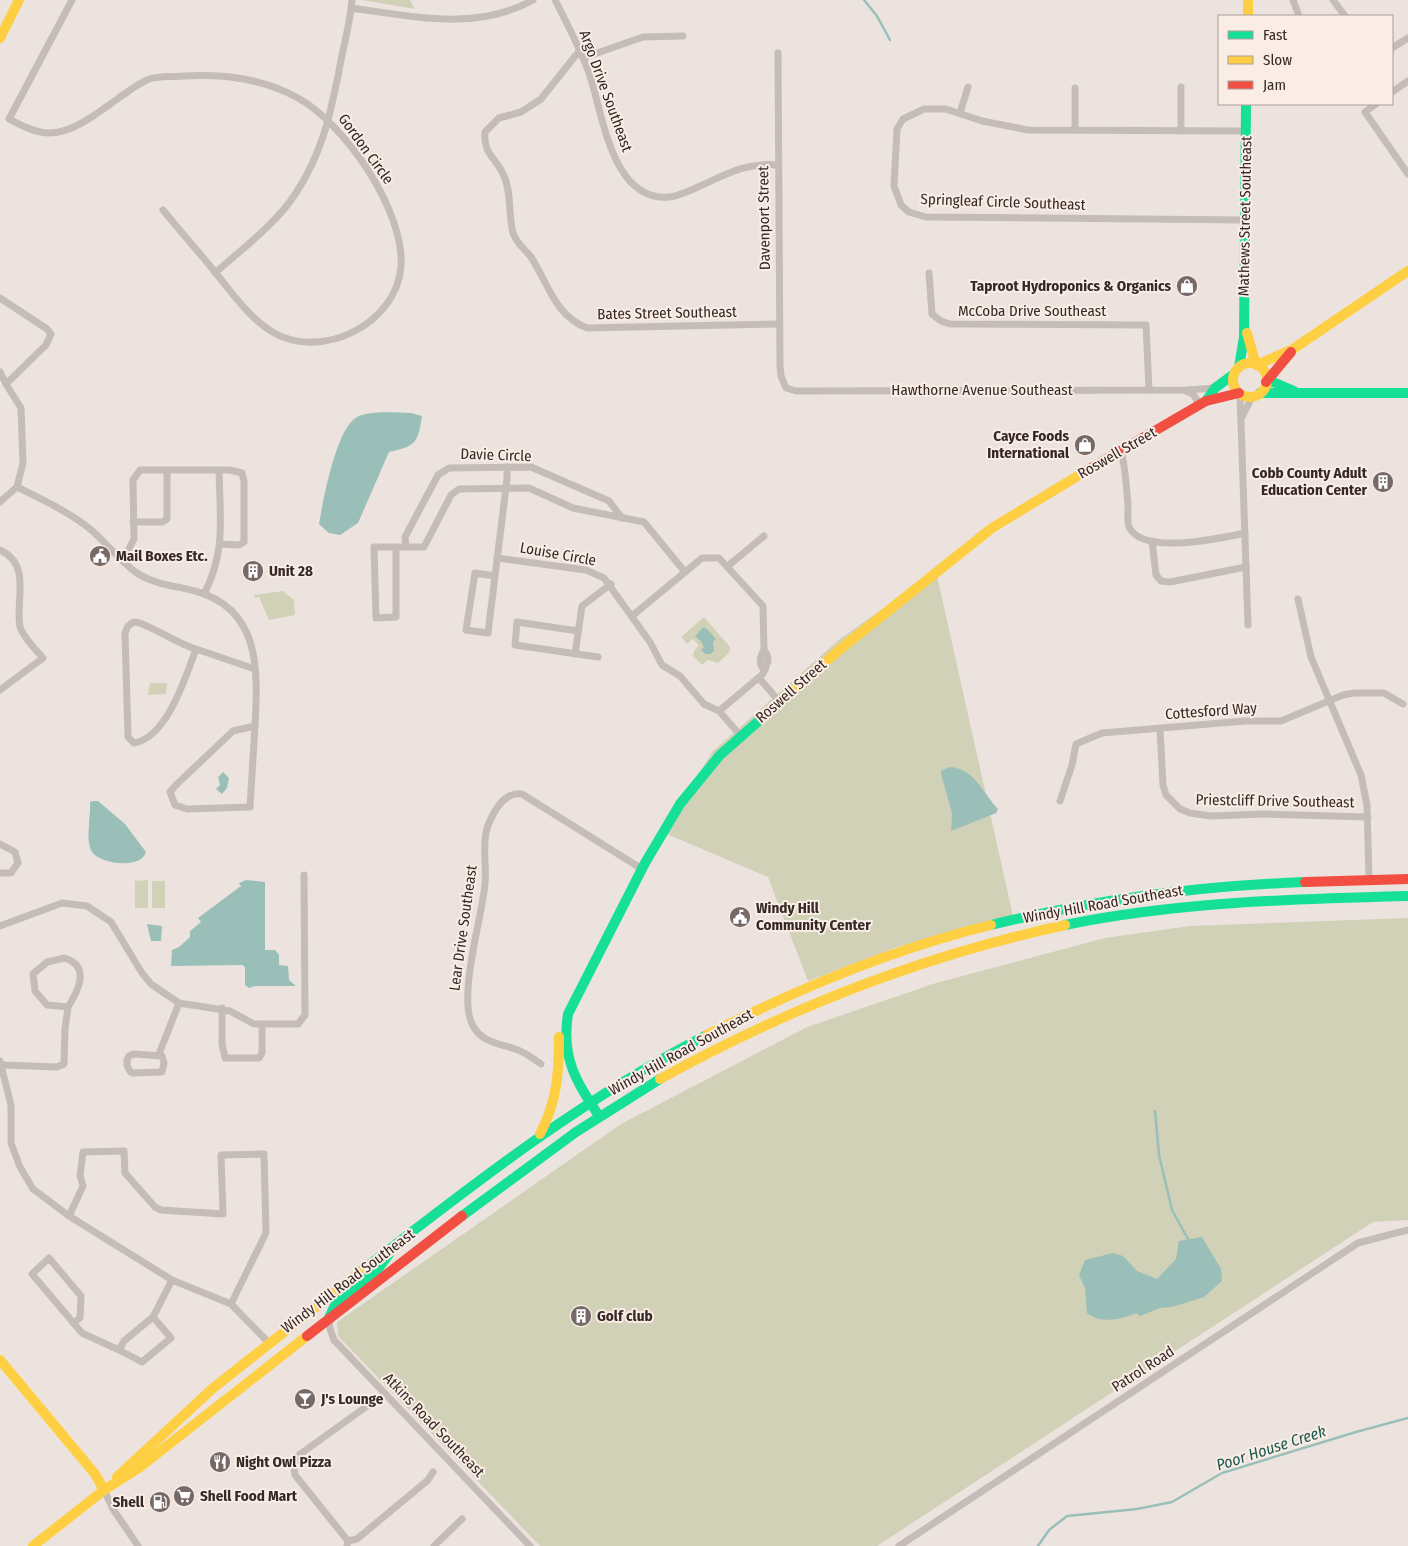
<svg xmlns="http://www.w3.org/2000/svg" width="1408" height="1546" viewBox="0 0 1408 1546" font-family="'Fira Sans Condensed',sans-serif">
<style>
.green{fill:#d1d1b8;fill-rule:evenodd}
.water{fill:#9abfb9}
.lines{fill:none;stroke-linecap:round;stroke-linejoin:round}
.stream{stroke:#9abfb9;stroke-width:2.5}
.street{stroke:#c5bcb8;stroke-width:7}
.fast{stroke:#16e098;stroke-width:10}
.slow{stroke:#ffcf43;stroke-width:10}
.jam{stroke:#f24e42;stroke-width:10}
.labels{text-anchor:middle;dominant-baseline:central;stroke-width:4;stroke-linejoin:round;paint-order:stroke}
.street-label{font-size:15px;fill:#362826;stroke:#faede5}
.poi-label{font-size:15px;font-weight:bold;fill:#362826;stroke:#faede5;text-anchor:start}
.water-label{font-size:16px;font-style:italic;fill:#1a5952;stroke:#faede5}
</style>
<rect width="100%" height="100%" fill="#ece3df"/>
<g class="green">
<polygon points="362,0 410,0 415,9"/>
<polygon points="936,571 1013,916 897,947 808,981 768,877 664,833 712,752 840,639"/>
<polygon points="283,591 294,600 295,615 269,620 259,597 255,598 254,595"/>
<path d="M 704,617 L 730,647 L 729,653 L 718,663 L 708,660 L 702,665 L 693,656 L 694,651 L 699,645 L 693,639 L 687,644 L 681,637 ZM 703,628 L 716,639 L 703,643 L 698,635 Z"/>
<polygon points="150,683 167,683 166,694 148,695"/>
<polygon points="148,880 148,908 135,908 135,881"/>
<rect x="152" y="881" width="13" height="27"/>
<polygon points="1408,918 1408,1220 1373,1222 877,1546 540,1546 338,1336 337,1322 621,1124 807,1027 936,983 1105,938 1190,926"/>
</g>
<g class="water">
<path d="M 411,413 L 422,416 C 418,443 416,446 389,452 L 358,523 L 340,535 L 329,533 L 319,524 C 323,501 336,428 357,417 C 372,410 395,413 411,413 Z"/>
<polygon points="702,628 706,628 716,639 713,642 714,651 710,654 705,654 701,650 704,647 701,641 695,637"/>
<path d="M 950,767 C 974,768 983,793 998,809 L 996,813 L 951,831 L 952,813 L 941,774 L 941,771 Z"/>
<polygon points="223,772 229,778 227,788 222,794 216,789 220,785 218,777"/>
<path d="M 94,801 L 98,801 L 125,824 L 146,852 C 142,869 101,865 92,852 C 85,840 91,817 90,802 Z"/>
<polygon points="246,880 265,882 265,950 275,950 279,955 279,965 288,966 289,980 296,986 255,986 249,988 245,985 245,967 242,965 171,966 172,950 179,947 190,937 190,931 201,922 198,918 241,886 239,883"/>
<polygon points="147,924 162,926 161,941 151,941"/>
<path d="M 1202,1237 L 1221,1269 L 1222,1281 L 1204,1297 L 1172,1307 L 1160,1308 L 1140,1316 L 1136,1313 C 1121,1320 1101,1324 1087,1313 L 1085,1288 L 1079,1275 L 1085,1260 L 1113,1253 L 1123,1256 L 1137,1271 L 1157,1279 L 1176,1259 L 1179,1241 Z"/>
</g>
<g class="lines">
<g class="stream">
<polyline points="864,0 877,16 890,40"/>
<polyline points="1155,1111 1159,1155 1172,1210 1188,1239"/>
<polyline points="1038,1546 1049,1530 1067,1516 1137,1509 1172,1502 1222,1473 1356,1432 1408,1418"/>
</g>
<g class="street">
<path d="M 72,0 L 9,119 C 21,125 35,133 49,133 C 74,133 100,111 120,97 C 129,91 139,83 149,79 C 159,76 172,77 183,76 C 224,74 261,78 298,98 C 345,124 405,211 401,267 C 396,324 323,360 274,333 C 250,319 232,293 215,272 C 198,251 180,231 163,210"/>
<path d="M 555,0 C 568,25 581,50 590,76 C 603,115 612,202 669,197 C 679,196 689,191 698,187 C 725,175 746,162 777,165"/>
<polyline points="1293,0 1299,16"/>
<polyline points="1333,0 1345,16"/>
<path d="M 351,8 C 412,16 476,32 533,0"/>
<polyline points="1392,48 1408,38"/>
<path d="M 580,50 L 541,99 L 521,112 L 499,118 L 485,132 C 483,155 497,158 504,176 C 512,194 508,214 513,233 C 517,244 524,248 531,257 C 548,283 555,316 587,328 L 779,324"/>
<polyline points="778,53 780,366 781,376 786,388 796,391 1186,390 1215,388"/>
<polyline points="583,58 643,37 683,36"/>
<polyline points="1181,87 1181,131"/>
<polyline points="1075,88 1075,130"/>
<polyline points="1392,92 1408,81"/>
<polyline points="1376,104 1365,112 1408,174"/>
<polyline points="960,113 968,87"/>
<polyline points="1244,220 926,217 909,212 901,205 894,186 897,129 903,119 924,109 946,109 982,121 1028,130 1246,131"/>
<path d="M 215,273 C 243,248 276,224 296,193 C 322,153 330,116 339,71 C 343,47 350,25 352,0"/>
<polyline points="929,273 932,314 941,321 950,324 1146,325 1149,390"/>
<polyline points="0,298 47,329 51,334 46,345 6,384 0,372"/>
<polyline points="1186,391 1193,394 1200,405"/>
<polyline points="1240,394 1248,625"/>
<polyline points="1242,417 1252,397"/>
<path d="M 1121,451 C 1126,469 1126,486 1128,504 C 1128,511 1127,521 1129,527 C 1143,556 1221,538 1245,533"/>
<path d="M 17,487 C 41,499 69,512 90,529 C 106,542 119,561 137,573 C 153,584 176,586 195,591 C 261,609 258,670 255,726"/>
<polyline points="0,502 17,487 23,463 21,408 6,384"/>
<polyline points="133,522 162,522 167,519 167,471"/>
<polyline points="1152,541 1156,575 1161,581 1170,582 1246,567"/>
<polyline points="396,547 396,617 376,618 374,547 424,547 451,495 459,489 529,488 573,508 644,522 685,572"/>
<polyline points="406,547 405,537 438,475 449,468 531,467 609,501 622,518"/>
<path d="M 0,550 C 32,565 15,599 20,627 C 23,637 36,650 43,658 L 0,690"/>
<polyline points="497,558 586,570 604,578 650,642 662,665 680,676 704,704 719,711 741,736"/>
<polyline points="123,560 134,539 133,480 140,470 230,470 242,473 244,481 244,542 239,545 220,544"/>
<polyline points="728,566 764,536"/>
<polyline points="495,576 475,573 466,630 488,633 507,479 507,467"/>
<path d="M 204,594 C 226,552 220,517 219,471"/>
<polyline points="1298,599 1311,657 1361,775 1367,805 1369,880"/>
<path d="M 632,616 L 702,558 L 719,558 L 763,606 L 764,650 C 760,656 758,665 765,670"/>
<path d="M 134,622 C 146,622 179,645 196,649 C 186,676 167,738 134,743 L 128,737 L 125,633 L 128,626 Z"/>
<polyline points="578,631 517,622 515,645 598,657"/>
<polyline points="196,649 255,669"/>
<polyline points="575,654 582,606 611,584"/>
<polyline points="759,678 779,701"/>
<path d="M 719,711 L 763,674 C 766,665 772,659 764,650"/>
<polygon points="255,726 250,807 187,809 175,805 170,792 176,785 233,731"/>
<polyline points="1160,729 1163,785 1166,795 1180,809 1190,813 1211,816 1263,814 1368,817"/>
<polyline points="1060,801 1072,765 1076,744 1102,733 1245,721 1281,721 1343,695 1354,693 1384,693 1403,704"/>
<polyline points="0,844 15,852 18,863 11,873 0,873"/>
<polyline points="0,926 62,903 87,906 111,922 142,973 151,984 179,1003 230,1011 254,1024 298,1024 305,1015 304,875"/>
<path d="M 65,958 C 91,967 78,991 68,1007 L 47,1005 L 35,991 L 33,974 L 47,962 Z"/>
<polyline points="222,1008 222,1044 225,1058 259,1058 262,1053 262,1024"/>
<path d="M 134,1054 L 162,1056 L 164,1063 L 162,1072 L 132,1073 C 127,1069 125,1061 129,1056 Z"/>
<polyline points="159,1054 179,1003"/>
<polyline points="0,1061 11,1105 11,1143 20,1167 33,1189 69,1216 172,1280 231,1304 268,1342"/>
<path d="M 541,1064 C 534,1059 526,1053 518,1050 C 502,1044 482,1043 473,1026 C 457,998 482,918 485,884 C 487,866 481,841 489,823 C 495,809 505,791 522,794 L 642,869"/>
<polyline points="2,1065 57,1067 64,1064 65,1029 68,1007"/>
<polyline points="69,1216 83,1186 80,1176 83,1152 124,1151 125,1173 155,1207 161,1210 223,1214 221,1155 264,1154 266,1233 231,1304"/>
<polyline points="329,1318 330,1329 334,1340 530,1546"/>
<polyline points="73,1323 80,1318 81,1296 49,1258 32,1274 82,1333 119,1350 124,1341 153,1317 172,1280"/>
<polyline points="119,1350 142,1362 171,1338 153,1317"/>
<polyline points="104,1490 113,1509 138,1546"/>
<polyline points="348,1541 295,1475 294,1467 299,1455 367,1406"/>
<polyline points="347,1546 348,1541 357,1539 428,1480 433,1472"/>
<polyline points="434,1546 462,1519"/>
<polyline points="899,1546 1358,1243 1408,1230"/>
</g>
<g class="fast">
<polyline points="1239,367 1244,337 1246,104"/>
<polyline points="1266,382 1273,382 1294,391"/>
<polyline points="1260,393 1408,393"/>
<polyline points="1206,401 1215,388 1234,374"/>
<path d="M 991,925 C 1097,899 1196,886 1305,882"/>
<path d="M 1065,925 C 1177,902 1294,899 1408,896"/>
<path d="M 599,1116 C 576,1081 561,1058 568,1014 L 645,863 L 680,804 L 720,755 L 796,688"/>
<polyline points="462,1216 576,1132 660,1079"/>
<path d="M 360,1272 C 471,1186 581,1099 707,1035"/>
<polyline points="329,1318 337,1301 378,1269 389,1254"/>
</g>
<g class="slow">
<polyline points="1248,0 1248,16"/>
<polyline points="0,38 19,0"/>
<polyline points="1247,333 1256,365"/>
<circle cx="1250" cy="380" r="17"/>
<polyline points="1257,365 1293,349 1408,271"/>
<polyline points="796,688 839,650 992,528 1086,471"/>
<path d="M 707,1035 C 797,989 892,949 991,925"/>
<path d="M 660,1079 C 788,1008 922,956 1065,925"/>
<path d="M 540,1134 C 557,1102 559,1072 559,1037"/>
<polyline points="0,1360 95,1474 104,1490"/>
<polyline points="117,1477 212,1389 360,1272"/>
<polyline points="33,1546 104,1490 140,1467 307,1336"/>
</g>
<g class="jam">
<polyline points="1266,382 1291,352"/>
<polyline points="1086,471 1206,401 1239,393"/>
<polyline points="1305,882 1408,879"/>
<polyline points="307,1336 462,1216"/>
</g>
</g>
<defs>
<g id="shop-disc" transform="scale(1.125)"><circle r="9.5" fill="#766967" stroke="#faede5"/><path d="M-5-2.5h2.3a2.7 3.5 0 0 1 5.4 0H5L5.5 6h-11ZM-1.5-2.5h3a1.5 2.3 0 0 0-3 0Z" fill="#fff"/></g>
<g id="building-disc" transform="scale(1.125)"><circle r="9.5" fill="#766967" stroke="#faede5"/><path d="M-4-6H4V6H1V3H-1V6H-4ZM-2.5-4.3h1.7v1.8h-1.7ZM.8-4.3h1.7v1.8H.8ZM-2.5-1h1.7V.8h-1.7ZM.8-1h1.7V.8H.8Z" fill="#fff"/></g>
<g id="civic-disc" transform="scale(1.125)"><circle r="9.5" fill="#766967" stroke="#faede5"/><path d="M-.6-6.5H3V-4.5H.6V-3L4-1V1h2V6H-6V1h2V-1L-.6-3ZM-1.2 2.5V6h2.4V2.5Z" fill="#fff"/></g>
<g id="bar-disc" transform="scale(1.125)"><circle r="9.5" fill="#766967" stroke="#faede5"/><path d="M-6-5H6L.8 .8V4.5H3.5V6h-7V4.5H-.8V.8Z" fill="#fff"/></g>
<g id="restaurant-disc" transform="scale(1.125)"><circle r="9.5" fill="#766967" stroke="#faede5"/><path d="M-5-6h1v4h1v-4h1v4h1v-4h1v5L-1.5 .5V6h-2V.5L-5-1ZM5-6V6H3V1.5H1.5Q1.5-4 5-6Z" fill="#fff"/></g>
<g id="supermarket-disc" transform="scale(1.125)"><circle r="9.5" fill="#766967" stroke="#faede5"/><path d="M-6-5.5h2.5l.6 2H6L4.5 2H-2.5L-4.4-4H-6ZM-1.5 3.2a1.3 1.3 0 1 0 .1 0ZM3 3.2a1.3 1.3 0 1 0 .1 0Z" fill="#fff"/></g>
<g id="fuel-disc" transform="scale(1.125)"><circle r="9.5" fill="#766967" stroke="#faede5"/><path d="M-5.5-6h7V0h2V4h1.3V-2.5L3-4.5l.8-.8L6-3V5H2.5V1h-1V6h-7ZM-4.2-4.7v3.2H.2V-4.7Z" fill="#fff"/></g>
</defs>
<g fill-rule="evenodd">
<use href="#shop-disc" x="1187" y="286"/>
<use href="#shop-disc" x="1085" y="445"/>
<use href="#building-disc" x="1383" y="482"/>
<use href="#civic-disc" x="100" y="556"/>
<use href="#building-disc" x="253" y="571"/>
<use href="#civic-disc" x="740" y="917"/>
<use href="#building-disc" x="581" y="1316"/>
<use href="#bar-disc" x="305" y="1399"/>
<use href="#restaurant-disc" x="220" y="1462"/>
<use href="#supermarket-disc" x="184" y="1496"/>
<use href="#fuel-disc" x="160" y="1502"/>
</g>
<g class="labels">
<g class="street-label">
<text transform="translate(606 91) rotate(70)">Argo Drive Southeast</text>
<text transform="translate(366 149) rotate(54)">Gordon Circle</text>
<text transform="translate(1003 202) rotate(2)">Springleaf Circle Southeast</text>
<text transform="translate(1245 216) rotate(-89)">Mathews Street Southeast</text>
<text transform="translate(764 218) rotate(-91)">Davenport Street</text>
<text x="1032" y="311">McCoba Drive Southeast</text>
<text transform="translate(667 313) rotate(-1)">Bates Street Southeast</text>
<text x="982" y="390">Hawthorne Avenue Southeast</text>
<text transform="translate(1117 453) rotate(-30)">Roswell Street</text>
<text transform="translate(496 455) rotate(2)">Davie Circle</text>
<text transform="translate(558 554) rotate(10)">Louise Circle</text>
<text transform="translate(791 691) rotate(-41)">Roswell Street</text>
<text transform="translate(1211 711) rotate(-4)">Cottesford Way</text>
<text transform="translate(1275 801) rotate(1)">Priestcliff Drive Southeast</text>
<text transform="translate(1103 904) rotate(-10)">Windy Hill Road Southeast</text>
<text transform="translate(463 928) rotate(-82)">Lear Drive Southeast</text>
<text transform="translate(681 1052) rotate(-29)">Windy Hill Road Southeast</text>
<text transform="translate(348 1281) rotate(-37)">Windy Hill Road Southeast</text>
<text transform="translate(1143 1369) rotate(-33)">Patrol Road</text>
<text transform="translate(434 1425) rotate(46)">Atkins Road Southeast</text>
</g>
<g class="poi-label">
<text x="1171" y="286" text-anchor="end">Taproot Hydroponics &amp; Organics</text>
<text x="1069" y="436" text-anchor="end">Cayce Foods<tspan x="1069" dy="17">International</tspan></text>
<text x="1367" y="473" text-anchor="end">Cobb County Adult<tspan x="1367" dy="17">Education Center</tspan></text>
<text x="116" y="556">Mail Boxes Etc.</text>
<text x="269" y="571">Unit 28</text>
<text x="756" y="908">Windy Hill<tspan x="756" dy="17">Community Center</tspan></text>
<text x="597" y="1316">Golf club</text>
<text x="321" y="1399">J's Lounge</text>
<text x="236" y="1462">Night Owl Pizza</text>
<text x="200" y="1496">Shell Food Mart</text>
<text x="144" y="1502" text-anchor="end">Shell</text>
</g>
<g class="water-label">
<text transform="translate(1271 1448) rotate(-18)">Poor House Creek</text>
</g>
</g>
<rect x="1218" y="15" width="175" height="90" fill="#faede5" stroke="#ac9e99"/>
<rect x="1228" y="31" width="25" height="8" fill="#16e098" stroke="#ac9e99"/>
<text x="1263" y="40" font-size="15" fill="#362826">Fast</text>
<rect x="1228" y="56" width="25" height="8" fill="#ffcf43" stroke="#ac9e99"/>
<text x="1263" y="65" font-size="15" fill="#362826">Slow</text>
<rect x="1228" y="81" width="25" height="8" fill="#f24e42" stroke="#ac9e99"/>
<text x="1263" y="90" font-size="15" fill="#362826">Jam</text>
</svg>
